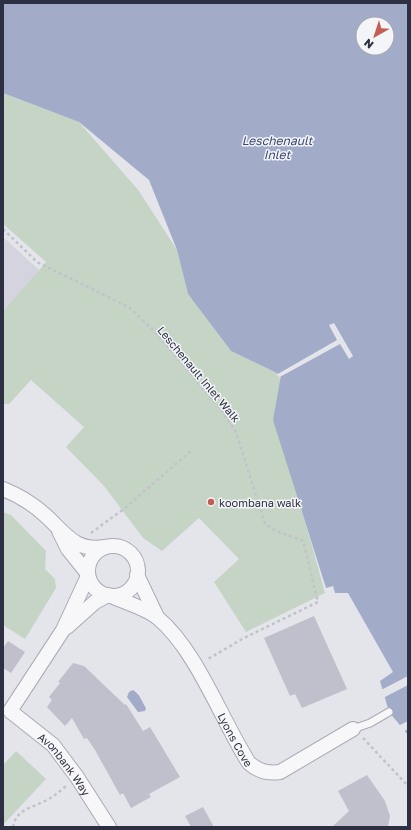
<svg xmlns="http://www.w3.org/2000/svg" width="411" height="830" viewBox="0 0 411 830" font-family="'Golos Text',sans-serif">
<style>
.built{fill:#d3d4dd}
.green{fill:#c6d4c6}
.water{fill:#a2acc8;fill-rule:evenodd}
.pier{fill:#e4e5eb}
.building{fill:#bfc0cb}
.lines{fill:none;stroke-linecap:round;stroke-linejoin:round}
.lane-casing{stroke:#a9abb5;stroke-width:9}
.street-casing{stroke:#a9abb5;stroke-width:16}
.path{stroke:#c2c3c9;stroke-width:2.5;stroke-dasharray:3 3;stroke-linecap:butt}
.lane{stroke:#f7f7f9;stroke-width:7}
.street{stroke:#f7f7f9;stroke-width:14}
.poi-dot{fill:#c65d54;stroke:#f4f5f8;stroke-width:1.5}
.labels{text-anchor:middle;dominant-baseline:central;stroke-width:3;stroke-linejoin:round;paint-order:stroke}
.street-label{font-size:11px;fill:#2d3042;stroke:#f4f5f8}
.poi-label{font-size:11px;fill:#2d3042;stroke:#f4f5f8;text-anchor:start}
.water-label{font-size:12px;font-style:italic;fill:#3a4674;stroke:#f4f5f8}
</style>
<rect width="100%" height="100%" fill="#e4e5eb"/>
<polygon class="built" points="3,237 39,270 3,311"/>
<g class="green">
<polygon points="3,93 79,122 139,191 177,250 188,294 231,351 281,375 274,420 311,542 325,593 246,632 214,582 239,559 199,518 162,551 143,538 104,486 66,447 84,427 31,380 9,404 3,404 3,311 46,262 3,224"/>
<polygon points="3,512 11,515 46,551 45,569 55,579 56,588 25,639 3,625"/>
<polygon points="16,751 46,779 3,825 3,765"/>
</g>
<g class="water">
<path d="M 3,3 L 408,3 L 408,735 L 389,712 L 380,681 L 393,672 L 348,593 L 335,593 L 333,586 L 326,588 L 273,420 L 281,375 L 231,351 L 188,294 L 177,250 L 149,180 L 79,122 L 3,93 ZM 363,24 L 387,24 L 387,48 L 363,48 Z"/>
<path d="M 133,690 C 140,694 142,702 146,708 L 145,711 L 138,712 L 127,697 L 129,692 Z"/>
</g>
<g class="pier">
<polygon points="334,323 353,356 349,359 340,344 278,378 279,376 276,375 337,340 329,325"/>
<polygon points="408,676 408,685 383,698 381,690"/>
<polygon points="408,721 408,729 403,732 398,726"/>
</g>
<g class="building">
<polygon points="314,616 347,689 302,708 295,694 290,696 264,638"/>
<polygon points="8,641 25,652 11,673 3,668 3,648"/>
<polygon points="73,663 84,666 125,705 126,704 143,731 150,727 180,777 149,794 151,797 131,808 123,793 120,795 95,750 87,738 84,739 72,718 65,726 47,707 52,700 49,697 60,683 58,682"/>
<polygon points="367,775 385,801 390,816 388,827 332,827 349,811 338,791"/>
<polygon points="203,807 214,827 191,827 185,816"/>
</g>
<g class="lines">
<g class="lane-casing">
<polyline id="lane" points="353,729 370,723 389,712"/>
</g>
<g class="street-casing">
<g id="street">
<path d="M 3,489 C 18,495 33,504 45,515 C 65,533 75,552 105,547"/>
<polyline points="59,531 68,549 88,574"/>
<circle cx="113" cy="571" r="25"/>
<polyline points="137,575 157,617"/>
<path id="s1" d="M 88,576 L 63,630 L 10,711 L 53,745 L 77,777 L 109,827"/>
<path id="s2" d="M 111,596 C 124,602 148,609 158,618 C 197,651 221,719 249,763 C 258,771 268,774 280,772 L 353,729"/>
<polyline points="67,627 95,602 108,595"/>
</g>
</g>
<g class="path">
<path d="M 3,229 L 37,262 L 130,308 L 158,335 L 223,412 L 236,432 L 265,524 C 278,534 289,534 303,541 L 318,602 L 244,638 L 208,659"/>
<polyline points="91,533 125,508 191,451"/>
<polyline points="363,738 408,786"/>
<path d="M 13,827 C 16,809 32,808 45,801 C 53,797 59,792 66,786"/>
</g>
<use href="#lane" class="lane"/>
<use href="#street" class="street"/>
</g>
<circle class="poi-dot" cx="211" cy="502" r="4"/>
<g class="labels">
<g class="street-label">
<text transform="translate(199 374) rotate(50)">Leschenault Inlet Walk</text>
<text stroke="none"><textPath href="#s2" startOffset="197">Lyons Cove</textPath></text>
<text stroke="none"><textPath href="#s1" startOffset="233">Avonbank Way</textPath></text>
</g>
<g class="poi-label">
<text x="219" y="502">koombana walk</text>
</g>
<g class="water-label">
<text x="277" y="140">Leschenault<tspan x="277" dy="14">Inlet</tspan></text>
</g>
</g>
<rect width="411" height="830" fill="none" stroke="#2d3042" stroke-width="8"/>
<g transform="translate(375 36) rotate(219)"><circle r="19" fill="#f4f5f8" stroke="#a4a6af"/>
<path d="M0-3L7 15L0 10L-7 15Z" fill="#c65d54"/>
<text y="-6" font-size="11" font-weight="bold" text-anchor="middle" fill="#2d3042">N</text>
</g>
</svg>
